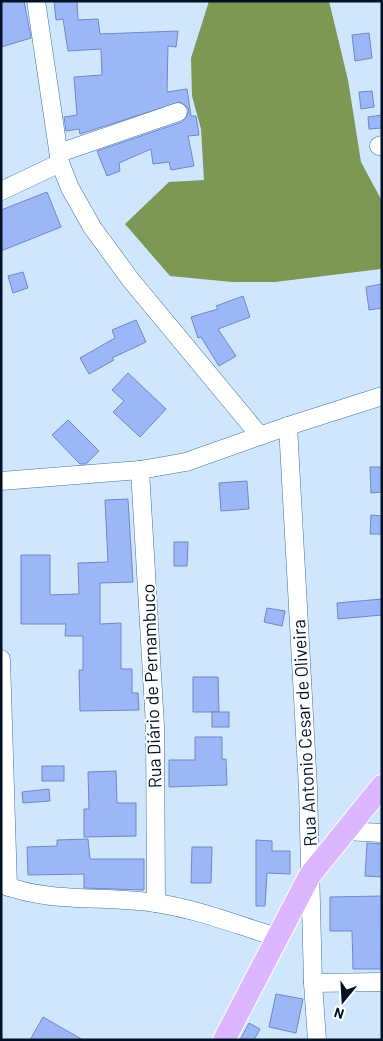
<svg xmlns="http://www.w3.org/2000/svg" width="383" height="1041" viewBox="0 0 383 1041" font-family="Barlow,sans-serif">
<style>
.water{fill:#7d9855}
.building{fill:#9cb7f8;stroke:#6f87c4}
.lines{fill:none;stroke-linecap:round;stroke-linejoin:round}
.minor-casing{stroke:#3c74a4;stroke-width:19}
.major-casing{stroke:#fff;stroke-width:24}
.minor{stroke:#fff;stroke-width:18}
.major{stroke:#dcb6fe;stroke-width:22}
.labels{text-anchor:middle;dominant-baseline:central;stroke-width:4;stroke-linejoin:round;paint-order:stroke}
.street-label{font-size:18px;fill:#001224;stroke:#fff}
</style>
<rect width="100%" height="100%" fill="#d0e6fc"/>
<polygon class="water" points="209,1 329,1 348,80 361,162 382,201 381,269 275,282 232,282 170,276 125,224 169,182 204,180 201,129 192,96 191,58"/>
<g class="building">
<polygon points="1,1 24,1 31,38 1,47"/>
<polygon points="54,1 77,1 78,20 98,19 100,34 178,31 176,47 168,46 167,92 187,89 191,116 196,116 199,135 188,136 194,166 171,170 169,162 153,164 151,149 119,163 120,171 107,176 97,151 182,122 188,114 188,108 180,102 80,134 79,129 66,131 64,117 77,115 74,77 102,75 101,49 68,51 63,19 56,20"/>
<polygon points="369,33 372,58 355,61 352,35"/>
<polygon points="372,91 374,107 361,109 359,92"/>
<polygon points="382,115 382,128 369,129 368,117"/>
<polygon points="47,192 61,227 1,251 1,210"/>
<polygon points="23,272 28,288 13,293 8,276"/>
<polygon points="382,284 382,308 369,310 366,287"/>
<polygon points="243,296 250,317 218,329 236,356 219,366 201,337 198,338 191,317 218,309 216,306"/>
<polygon points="136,320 146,342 112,358 114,360 89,374 80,358 115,338 112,330"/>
<polygon points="128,373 166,409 140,437 113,412 124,401 112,390"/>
<polygon points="68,420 99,451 86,464 80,464 52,435"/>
<polygon points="370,467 382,467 382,492 371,493"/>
<polygon points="247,481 249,509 221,511 219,483"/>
<polygon points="128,499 133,582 100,583 100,624 121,623 121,669 132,669 132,693 138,693 139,710 80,711 79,670 83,670 83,636 65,636 66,624 21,624 21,555 50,555 50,595 79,594 78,563 108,562 105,500"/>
<polygon points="371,515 382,516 382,534 370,534"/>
<polygon points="174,542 188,542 187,566 174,566"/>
<polygon points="382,599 382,615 338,619 337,603"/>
<polygon points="267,608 285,611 282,626 264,622"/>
<polygon points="193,677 218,677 219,712 193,712"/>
<rect x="212" y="712" width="17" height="15"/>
<polygon points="195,737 222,737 222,759 226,759 227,785 169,787 169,760 195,760"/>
<rect x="42" y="766" width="22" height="15"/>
<polygon points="116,771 117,803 136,803 136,836 84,837 84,809 89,809 88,772"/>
<polygon points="49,789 50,801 23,803 22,792"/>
<polygon points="88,839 90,859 144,859 144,890 84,888 84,874 28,875 27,847 57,846 57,840"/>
<polygon points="256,840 272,841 272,851 290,851 290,874 267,873 265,906 256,906"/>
<polygon points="367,843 382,844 382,877 365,876"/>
<polygon points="192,847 212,847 211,883 191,883"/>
<polygon points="382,896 381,969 353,969 352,931 330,931 330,897"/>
<polygon points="276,994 303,999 296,1033 269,1027"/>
<polygon points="43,1017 83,1040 30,1040"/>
<polygon points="249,1023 260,1029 254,1040 240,1040"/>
</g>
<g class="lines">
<g class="minor-casing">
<g id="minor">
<polyline points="36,1 60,163 70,188 92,227 130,279 260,436"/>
<polyline points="379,146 382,145"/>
<polyline points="59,153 178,112"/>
<polyline points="1,191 60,163"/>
<polyline points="288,426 308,788 313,983 317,1040"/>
<polyline points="140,470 155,726 156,903"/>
<polyline points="1,481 140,470 186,462 288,426 382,396"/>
<polyline points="1,659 8,887"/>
<polyline points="345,831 382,833"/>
<path d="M 1,884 C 51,904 105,895 156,903 C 197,909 237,925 277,937"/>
<polyline points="313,983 382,982"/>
</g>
</g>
<g class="major-casing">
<polyline id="major" points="224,1040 310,875 382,786"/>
</g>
<use href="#minor" class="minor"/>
<use href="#major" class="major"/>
</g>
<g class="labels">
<g class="street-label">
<text transform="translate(151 686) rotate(-92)">Rua Diário de Pernambuco</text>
<text transform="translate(304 733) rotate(-93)">Rua Antonio Cesar de Oliveira</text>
</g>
</g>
<rect width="383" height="1041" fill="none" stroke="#001224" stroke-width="5"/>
<g transform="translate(343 1001) rotate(198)" stroke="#ffffff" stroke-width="4" paint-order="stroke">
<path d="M0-4L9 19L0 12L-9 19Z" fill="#001224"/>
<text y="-8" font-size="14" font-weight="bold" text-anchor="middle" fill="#001224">N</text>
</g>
</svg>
